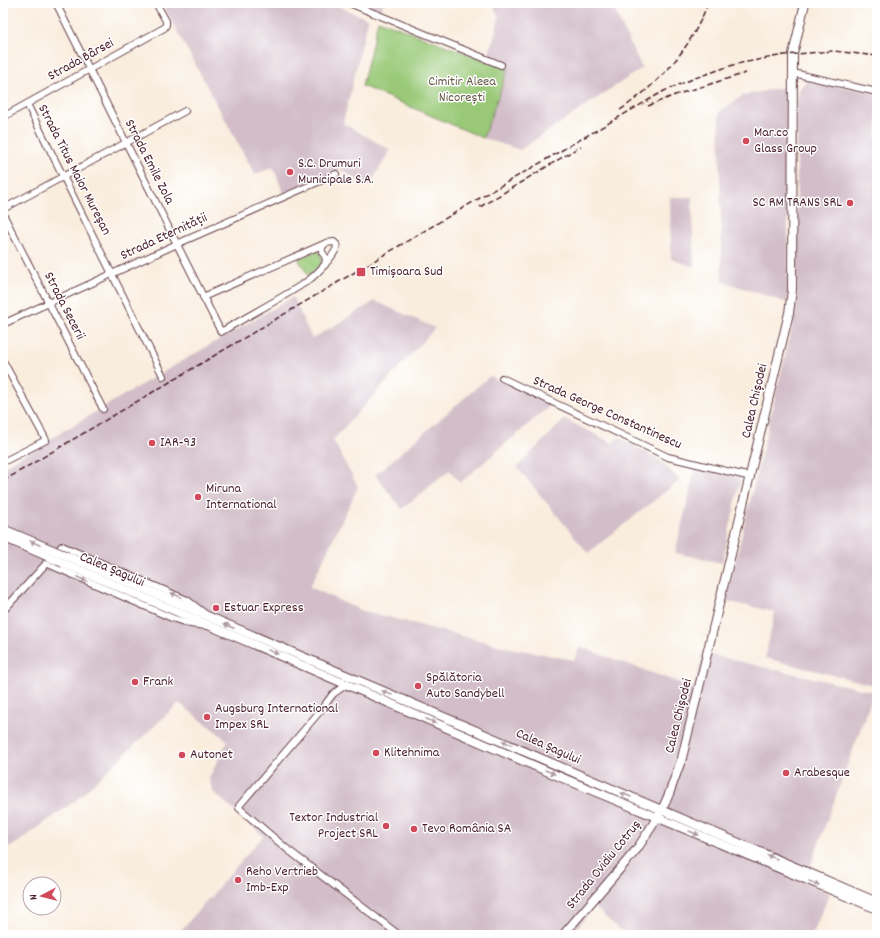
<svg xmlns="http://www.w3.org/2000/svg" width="880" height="938" viewBox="0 0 880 938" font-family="Dekko,sans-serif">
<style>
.industrial{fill:#d2bdc8}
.green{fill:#99c977;stroke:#727451}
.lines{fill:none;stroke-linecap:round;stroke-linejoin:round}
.minor-casing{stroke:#643e46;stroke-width:8}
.major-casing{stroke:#643e46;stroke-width:10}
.minor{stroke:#fff;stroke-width:6}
.major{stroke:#fff;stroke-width:8}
.rail{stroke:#4a1f2b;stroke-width:1.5;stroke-dasharray:6 3;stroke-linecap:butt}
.major-bridge-casing{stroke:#643e46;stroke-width:10;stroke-linecap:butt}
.major-bridge{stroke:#fff;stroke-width:8}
.oneway{fill:#ae9aa0}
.poi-dot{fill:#d1495b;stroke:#fff;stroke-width:1.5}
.labels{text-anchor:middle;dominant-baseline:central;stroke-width:3;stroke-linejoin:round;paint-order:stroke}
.street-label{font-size:14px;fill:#4a1f2b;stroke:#fff}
.park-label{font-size:14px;fill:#665a46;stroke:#fff}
.poi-label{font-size:14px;fill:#4a1f2b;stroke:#fff;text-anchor:start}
</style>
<rect width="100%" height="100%" fill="#fff"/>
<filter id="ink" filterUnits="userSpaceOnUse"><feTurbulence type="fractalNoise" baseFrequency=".025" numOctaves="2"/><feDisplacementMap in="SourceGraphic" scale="8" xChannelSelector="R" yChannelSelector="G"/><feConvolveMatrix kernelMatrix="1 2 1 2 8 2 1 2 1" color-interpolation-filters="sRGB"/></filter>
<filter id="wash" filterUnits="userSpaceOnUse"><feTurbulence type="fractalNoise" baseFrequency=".012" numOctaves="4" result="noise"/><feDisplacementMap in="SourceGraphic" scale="16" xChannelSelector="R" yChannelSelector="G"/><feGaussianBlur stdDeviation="0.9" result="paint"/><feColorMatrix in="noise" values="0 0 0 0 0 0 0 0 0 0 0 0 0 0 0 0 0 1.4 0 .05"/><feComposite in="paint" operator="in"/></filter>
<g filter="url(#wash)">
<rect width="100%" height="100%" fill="#f9edde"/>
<g class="industrial">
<polygon points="162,3 331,3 368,19 343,123 390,150 369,187 340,169 284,194 273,167 255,175"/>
<polygon points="360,3 384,3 380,12"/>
<polygon points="492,3 611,3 642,68 520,150 483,138 508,69 487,61 499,18"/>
<polygon points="807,81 877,93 877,686 765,658 775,612 726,601 792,327 797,297 797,101 800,88"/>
<polygon points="788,86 788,303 722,281 719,112 742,96"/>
<polygon points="670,197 692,197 694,267 671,259"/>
<polygon points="293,297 312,339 375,301 435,328 333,440 358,487 310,587 360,610 510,648 574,660 580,647 694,688 703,653 874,692 805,881 830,893 812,935 626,935 594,907 571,935 177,935 209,898 211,899 216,890 263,836 213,792 209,778 228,741 179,703 76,800 17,843 3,851 3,467 139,386"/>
<polygon points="490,376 552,404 460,483 450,470 402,509 375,475"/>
<polygon points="565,419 612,443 619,437 660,460 680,480 588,553 517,467"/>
<polygon points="696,466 741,477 722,563 675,553"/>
</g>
<g class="green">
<polygon points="378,20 508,69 483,138 362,86"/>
<polygon points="316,251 320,253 322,263 309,276 298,259"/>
</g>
</g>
<g filter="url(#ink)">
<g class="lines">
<g class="minor-casing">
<g id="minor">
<path d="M 56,3 L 221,332 C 249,315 279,300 306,282 C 314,277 337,254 337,245 L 334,242 L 326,243 L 322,247 L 322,252 L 326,258 L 325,265"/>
<polyline points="349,3 501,65"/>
<polyline points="793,73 877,92"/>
<polyline points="27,104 163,376"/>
<polyline points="3,117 164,28 166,25 166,21 156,3"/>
<polyline points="3,209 185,111"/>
<polyline points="3,214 103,409"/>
<polyline points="203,297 324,244"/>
<polyline points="3,324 177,244 336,174"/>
<polyline points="3,361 46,440 3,462"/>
<polyline points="502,378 668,457 751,477"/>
<polyline points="46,563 172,618 190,624 206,626"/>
<polyline points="3,611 62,546 187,600 204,613"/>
<polyline points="347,684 333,694 321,710 239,806 239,808 287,849 399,935"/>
</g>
</g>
<g class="major-casing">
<g id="major">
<polyline points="67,556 877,902"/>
<polyline points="63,563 248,642 565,779 877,909"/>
<polyline points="563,935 637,849 650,829 662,810 669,794 682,758 789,313 792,290 793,54 805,3"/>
</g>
</g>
<use href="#minor" class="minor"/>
<use href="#major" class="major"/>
<g class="rail">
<polyline points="648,106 675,95 746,73"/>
<path d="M 620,110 C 661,82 690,50 708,3"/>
<polyline points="480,207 581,146"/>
<polyline points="3,481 490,192 664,91 695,78 736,64 784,55 834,51 877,56"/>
</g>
<g class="major-bridge-casing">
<g id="major-bridge">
<polyline points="3,529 67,556"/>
<polyline points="3,537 63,563"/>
</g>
</g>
<use href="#major-bridge" class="major-bridge"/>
</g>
<defs><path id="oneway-solid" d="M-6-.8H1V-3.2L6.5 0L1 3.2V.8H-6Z"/></defs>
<g class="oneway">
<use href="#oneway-solid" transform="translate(35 543) rotate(-156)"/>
<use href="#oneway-solid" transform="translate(82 579) rotate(23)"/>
<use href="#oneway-solid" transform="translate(176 595) rotate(-156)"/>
<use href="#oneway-solid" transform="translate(229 626) rotate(-156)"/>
<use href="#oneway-solid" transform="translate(273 652) rotate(23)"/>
<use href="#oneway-solid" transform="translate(387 693) rotate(-157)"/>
<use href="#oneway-solid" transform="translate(431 721) rotate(24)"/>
<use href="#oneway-solid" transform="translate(507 743) rotate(-156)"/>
<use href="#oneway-solid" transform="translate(550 772) rotate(23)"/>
<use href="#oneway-solid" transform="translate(626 795) rotate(-157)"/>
<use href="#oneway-solid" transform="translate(694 833) rotate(23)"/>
<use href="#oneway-solid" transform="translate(772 857) rotate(-157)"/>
<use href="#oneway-solid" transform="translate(814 883) rotate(22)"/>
</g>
</g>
<g class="poi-dot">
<circle cx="746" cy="141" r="4"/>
<circle cx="290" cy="172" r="4"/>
<circle cx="850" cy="203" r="4"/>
<rect x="356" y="267" width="10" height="10" rx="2"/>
<circle cx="152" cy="443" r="4"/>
<circle cx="198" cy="497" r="4"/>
<circle cx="216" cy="608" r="4"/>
<circle cx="135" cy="682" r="4"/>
<circle cx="418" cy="686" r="4"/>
<circle cx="207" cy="717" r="4"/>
<circle cx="376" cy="753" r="4"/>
<circle cx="182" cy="755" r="4"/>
<circle cx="786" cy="773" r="4"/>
<circle cx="386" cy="826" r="4"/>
<circle cx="414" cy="829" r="4"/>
<circle cx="238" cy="880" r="4"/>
</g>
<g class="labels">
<g class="street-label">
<text transform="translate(81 60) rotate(-29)">Strada Bârsei</text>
<text transform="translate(149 162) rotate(63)">Strada Emile Zola</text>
<text transform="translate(74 170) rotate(63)">Strada Titus Maior Mureșan</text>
<text transform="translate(164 237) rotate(-25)">Strada Eternității</text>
<text transform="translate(64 306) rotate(63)">Strada Secerii</text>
<text transform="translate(755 401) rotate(-77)">Calea Chișodei</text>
<text transform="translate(607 413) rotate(24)">Strada George Constantinescu</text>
<text transform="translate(112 570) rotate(23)">Calea Șagului</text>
<text transform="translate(679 716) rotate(-76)">Calea Chișodei</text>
<text transform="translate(548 747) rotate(24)">Calea Șagului</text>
<text transform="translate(604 865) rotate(-51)">Strada Ovidiu Cotruș</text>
</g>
<g class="park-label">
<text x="462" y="82">Cimitir Aleea<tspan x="462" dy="16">Nicorești</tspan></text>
</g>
<g class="poi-label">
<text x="754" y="133">Mar.co<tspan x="754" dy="16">Glass Group</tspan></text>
<text x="298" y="164">S.C. Drumuri<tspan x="298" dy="16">Municipale S.A.</tspan></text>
<text x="842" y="203" text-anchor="end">SC RM TRANS SRL</text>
<text x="370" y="272">Timișoara Sud</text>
<text x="160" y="443">IAR-93</text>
<text x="206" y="489">Miruna<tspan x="206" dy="16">International</tspan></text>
<text x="224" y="608">Estuar Express</text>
<text x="426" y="678">Spălătoria<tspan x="426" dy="16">Auto Sandybell</tspan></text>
<text x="143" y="682">Frank</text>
<text x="215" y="709">Augsburg International<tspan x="215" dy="16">Impex SRL</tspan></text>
<text x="384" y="753">Klitehnima</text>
<text x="190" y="755">Autonet</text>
<text x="794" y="773">Arabesque</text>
<text x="378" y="818" text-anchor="end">Textor Industrial<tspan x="378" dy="16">Project SRL</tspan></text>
<text x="422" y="829">Tevo România SA</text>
<text x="246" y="872">Reho Vertrieb<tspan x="246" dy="16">Imb-Exp</tspan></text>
</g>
</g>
<rect width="880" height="938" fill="none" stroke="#fff" stroke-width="16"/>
<g transform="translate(42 896) rotate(263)"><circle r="19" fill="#ffffff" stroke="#b7a5aa"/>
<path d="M0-3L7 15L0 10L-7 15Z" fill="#d1495b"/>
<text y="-6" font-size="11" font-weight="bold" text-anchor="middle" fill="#4a1f2b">N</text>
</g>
</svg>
